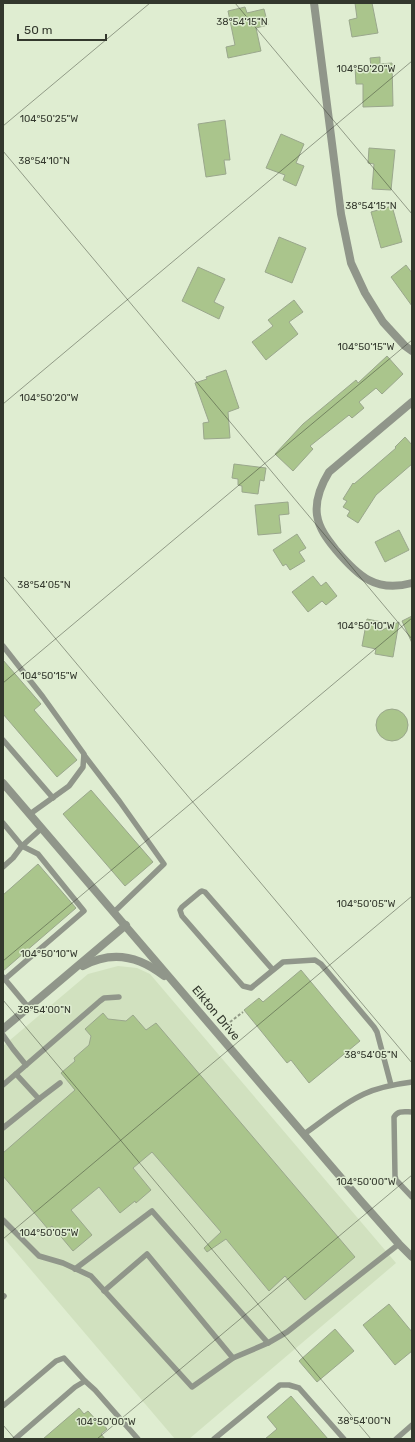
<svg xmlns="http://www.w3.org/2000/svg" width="415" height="1442" viewBox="0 0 415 1442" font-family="Rubik,sans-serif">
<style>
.built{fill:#d1e1bf}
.building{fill:#aac58c;stroke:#9aa78c}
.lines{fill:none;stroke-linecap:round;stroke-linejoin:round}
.path{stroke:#919a86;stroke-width:2;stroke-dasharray:3 2;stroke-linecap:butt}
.service{stroke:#90968a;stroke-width:5.5}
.minor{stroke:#90968a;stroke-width:8}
.tertiary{stroke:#90968a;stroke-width:8}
.ticks{fill:none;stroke:#33382d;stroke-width:1;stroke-opacity:0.45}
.labels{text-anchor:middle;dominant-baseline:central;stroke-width:3;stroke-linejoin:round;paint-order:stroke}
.street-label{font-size:12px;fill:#33382d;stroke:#dfedd1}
.ticks-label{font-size:10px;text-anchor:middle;fill:#33382d;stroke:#dfedd1;stroke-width:3;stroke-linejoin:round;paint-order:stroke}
</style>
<rect width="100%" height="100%" fill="#dfedd1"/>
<polygon class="built" points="118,966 137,968 150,974 396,1263 189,1439 175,1439 3,1237 3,1046 88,974"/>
<g class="building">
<polygon points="355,3 372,3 378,33 352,37 349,20 357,18"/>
<polygon points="245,7 247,13 264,9 268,25 256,28 261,51 228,58 226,47 235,45 228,11"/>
<polygon points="380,57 380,64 392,63 393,106 363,107 363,84 356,84 355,67 371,67 370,58"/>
<polygon points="225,120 230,160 224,160 226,174 206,177 198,124"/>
<polygon points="281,134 304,144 296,163 304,166 296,186 283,180 285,175 266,168"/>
<polygon points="369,148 395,150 391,190 372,189 374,164 368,163"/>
<polygon points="392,206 402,242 381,248 371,212"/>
<polygon points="279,237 306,248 292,283 265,272"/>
<polygon points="406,265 412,273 412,306 391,277"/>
<polygon points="198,267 225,279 214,302 224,307 219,319 182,301"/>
<polygon points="294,300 303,312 289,322 298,334 266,360 252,342 273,326 268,320"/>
<polygon points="387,356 403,374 382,394 376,388 359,402 364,408 352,418 349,415 310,446 313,449 293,471 275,454 303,424 356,380 358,383"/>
<polygon points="226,370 239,408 228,412 230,438 204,439 203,423 209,422 195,383 207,379 206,377"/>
<polygon points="405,437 412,445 412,464 376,495 358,523 347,516 350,511 343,507 347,501 343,499 353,483 354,484 396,448 395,447"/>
<polygon points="234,464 266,468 264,481 260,480 258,494 242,492 242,486 238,485 238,479 232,478"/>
<polygon points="288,502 289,514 279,515 281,533 258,535 255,505"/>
<polygon points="399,530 409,550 385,562 375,542"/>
<polygon points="297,534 306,548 299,552 305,561 290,570 286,564 283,566 273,550"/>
<polygon points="313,576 321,586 326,582 337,596 326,605 322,601 308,612 292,592"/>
<polygon points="412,616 412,643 402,621"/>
<polygon points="367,619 382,622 380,631 399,622 393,657 375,654 376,649 362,646"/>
<polygon points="3,660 41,704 34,710 77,760 57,777 3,714"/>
<circle cx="392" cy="725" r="16"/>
<polygon points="91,790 153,862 125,886 63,814"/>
<polygon points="38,864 76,908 3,971 3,895"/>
<polygon points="301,970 360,1041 309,1083 291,1060 287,1063 244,1010 259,998 263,1002"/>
<polygon points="103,1013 108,1019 126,1021 133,1015 146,1030 156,1023 355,1257 305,1300 285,1276 269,1291 226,1239 207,1252 204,1248 221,1232 152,1152 133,1168 151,1190 136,1203 135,1201 120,1213 99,1187 71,1210 92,1235 73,1251 52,1226 48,1229 3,1176 3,1153 75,1090 61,1073 75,1061 74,1058 89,1045 91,1036 85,1029"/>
<polygon points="389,1304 412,1332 412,1351 395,1365 363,1325"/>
<polygon points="335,1329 354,1351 317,1382 299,1361"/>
<polygon points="291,1396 328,1439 265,1439 277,1429 267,1417"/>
<polygon points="79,1408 84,1414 88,1411 97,1421 99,1419 107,1429 101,1434 105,1439 43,1439"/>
</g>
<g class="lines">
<polyline class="path" points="230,1022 243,1012"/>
<g class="service">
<polyline points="3,646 43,697 84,754 83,767 69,786 30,814"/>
<polyline points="3,740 53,798"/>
<polyline points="84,755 120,802 164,864 114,912"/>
<polyline points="3,823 22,846 42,828"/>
<polyline points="3,867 13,858 22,846 38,854 84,911 5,979"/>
<polyline points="273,970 205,892 202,891 200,892 182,907 180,910 182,916 243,986 251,988 283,962 315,960 321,964 374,1027 377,1032 391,1085"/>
<polyline points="3,977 28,1007"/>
<polyline points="3,1035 13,1049 26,1065"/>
<polyline points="3,1085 100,1001 104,998 119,997"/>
<polyline points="39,1099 60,1083"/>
<path d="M 412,1112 C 405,1112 398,1110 394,1117 L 395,1176 L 396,1180 L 412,1197"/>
<polyline points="3,1128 39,1099 16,1074"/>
<path d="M 304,1134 C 323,1121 342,1104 364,1094 C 379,1087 396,1084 412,1082"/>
<polyline points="3,1220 39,1256 63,1263 91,1276 192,1387 233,1358 268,1343 287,1332 399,1244"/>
<polyline points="75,1269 152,1211 268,1343"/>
<polyline points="104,1291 147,1254 233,1358"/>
<polyline points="3,1297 4,1296"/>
<polyline points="3,1406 56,1361 64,1358 85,1381"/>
<polyline points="15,1439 75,1387 85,1381 95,1390 138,1439"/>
<polyline points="214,1439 280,1385 289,1385 299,1388 344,1439"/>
<polyline points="396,1439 412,1425"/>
</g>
<g class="minor">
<polyline points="314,3 341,214 351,263 365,293 383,322 405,346 412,351"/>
<path d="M 412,402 L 329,472 C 321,485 315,500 317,515 C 319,529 328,540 336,550 C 358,576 376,593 412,583"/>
</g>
<g class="tertiary">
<polyline points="3,783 361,1201 399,1244 412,1257"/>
<path d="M 83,966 C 112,950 139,956 164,976"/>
<polyline points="3,1029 126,925"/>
</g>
</g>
<path class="ticks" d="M 235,3 L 412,214M 3,126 L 150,3M 3,151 L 412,639M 3,404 L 412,61M 3,576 L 412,1063M 3,683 L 412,340M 3,961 L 412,618M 3,1000 L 371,1439M 3,1239 L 412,896M 3,1425 L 15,1439M 97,1439 L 412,1175"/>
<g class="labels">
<g class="street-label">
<text transform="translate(216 1013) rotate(50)">Elkton Drive</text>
</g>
</g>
<g class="ticks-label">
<text x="242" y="25">38°54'15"N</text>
<text x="366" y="72">104°50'20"W</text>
<text x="49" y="122">104°50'25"W</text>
<text x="44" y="164">38°54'10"N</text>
<text x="371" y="209">38°54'15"N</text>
<text x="366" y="350">104°50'15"W</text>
<text x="49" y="401">104°50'20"W</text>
<text x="44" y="588">38°54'05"N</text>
<text x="366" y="629">104°50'10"W</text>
<text x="49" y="679">104°50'15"W</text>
<text x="366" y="907">104°50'05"W</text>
<text x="49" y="957">104°50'10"W</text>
<text x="44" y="1013">38°54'00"N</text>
<text x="371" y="1058">38°54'05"N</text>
<text x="366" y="1185">104°50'00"W</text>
<text x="49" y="1236">104°50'05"W</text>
<text x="364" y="1424">38°54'00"N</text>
<text x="106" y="1425">104°50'00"W</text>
</g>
<rect width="415" height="1442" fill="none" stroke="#33382d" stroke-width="8"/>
<path d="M18 34v6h88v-6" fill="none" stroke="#33382d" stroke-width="2"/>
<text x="24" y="34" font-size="12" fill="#33382d" stroke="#dfedd1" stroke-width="3" paint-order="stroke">50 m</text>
</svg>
